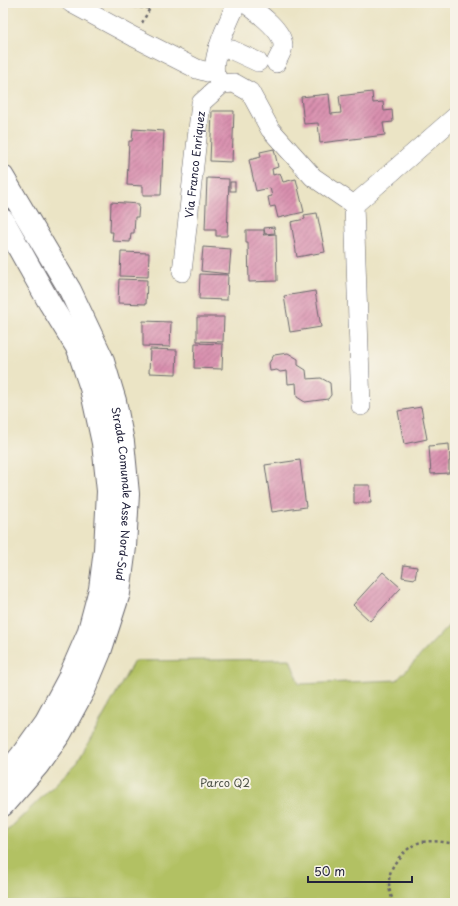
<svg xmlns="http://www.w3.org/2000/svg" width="458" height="906" viewBox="0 0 458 906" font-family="'Playpen Sans',sans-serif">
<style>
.park{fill:#b2c164;stroke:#6a7250}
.building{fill:url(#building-hatch)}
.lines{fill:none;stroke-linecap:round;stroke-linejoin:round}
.minor-casing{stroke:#68666b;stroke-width:20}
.highway-casing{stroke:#68666b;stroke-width:24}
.path{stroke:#68666b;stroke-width:2.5;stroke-dasharray:3 3;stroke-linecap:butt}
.minor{stroke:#fff;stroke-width:19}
.highway{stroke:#fff;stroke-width:22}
.labels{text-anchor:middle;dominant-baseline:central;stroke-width:4;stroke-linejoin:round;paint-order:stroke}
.street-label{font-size:11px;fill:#22223b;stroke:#f7f3e8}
.park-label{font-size:11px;fill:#4d5247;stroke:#f7f3e8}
</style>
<defs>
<pattern id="building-hatch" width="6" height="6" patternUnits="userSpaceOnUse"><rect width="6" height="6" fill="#d990af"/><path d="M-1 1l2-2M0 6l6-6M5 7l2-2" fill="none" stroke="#b07590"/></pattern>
</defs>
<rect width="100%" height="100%" fill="#f7f3e8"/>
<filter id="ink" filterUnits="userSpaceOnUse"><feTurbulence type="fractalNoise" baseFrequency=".025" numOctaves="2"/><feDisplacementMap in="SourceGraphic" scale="8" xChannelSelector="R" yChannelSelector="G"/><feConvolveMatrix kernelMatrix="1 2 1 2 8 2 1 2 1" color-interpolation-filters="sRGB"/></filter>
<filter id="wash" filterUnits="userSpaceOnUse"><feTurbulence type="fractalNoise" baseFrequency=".012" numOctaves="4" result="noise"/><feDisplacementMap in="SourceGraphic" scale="16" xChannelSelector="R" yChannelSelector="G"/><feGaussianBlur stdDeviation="0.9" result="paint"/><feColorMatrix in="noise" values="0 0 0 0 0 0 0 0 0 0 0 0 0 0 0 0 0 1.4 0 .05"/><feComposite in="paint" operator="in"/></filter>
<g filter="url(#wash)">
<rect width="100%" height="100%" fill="#ebe4c5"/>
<polygon class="park" points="455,619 455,903 3,903 3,835 78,762 134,661 290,659 299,684 397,680"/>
<g id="blocks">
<g class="building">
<polygon points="372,92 373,103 383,102 384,111 392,110 393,122 383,123 385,135 320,143 318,123 304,124 301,97 329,94 331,114 341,113 339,96"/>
<polygon points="212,111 234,111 232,162 210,161"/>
<polygon points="133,129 164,131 161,195 143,195 143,186 127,185 129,141 132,141"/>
<polygon points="274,149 278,167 272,169 273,175 280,173 283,182 296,179 304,212 278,218 275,206 270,207 268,197 272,196 270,188 256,191 249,160 261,157 260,152"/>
<polygon points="207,178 229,179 227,236 216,236 216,230 205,230"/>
<rect x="230" y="182" width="5" height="9"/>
<polygon points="111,202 139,204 138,217 135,217 134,233 131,233 130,242 112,241 113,232 110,232"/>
<polygon points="317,213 325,252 297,257 291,222 305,219 304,215"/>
<polygon points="274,227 275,233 265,234 264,228"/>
<polygon points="246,230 264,230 264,234 263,235 276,234 277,281 249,282 248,243 246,243"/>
<polygon points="203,247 231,249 229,274 201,271"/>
<polygon points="121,252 149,253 148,277 120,276"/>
<polygon points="200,274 228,275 227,300 199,299"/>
<polygon points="119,279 147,280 146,304 118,303"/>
<polygon points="315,291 321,327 290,332 284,296"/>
<polygon points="197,317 224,317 223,342 197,341"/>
<polygon points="143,321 171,322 170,347 143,346"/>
<polygon points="195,343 223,344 222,369 194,368"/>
<polygon points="150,349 177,350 176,374 149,373"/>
<polygon points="288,353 298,359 298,365 306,370 307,379 321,378 330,383 331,395 328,399 305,402 297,397 296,383 288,384 287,371 280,372 277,370 270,371 269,363 274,355"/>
<polygon points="421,407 427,439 404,444 398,411"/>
<polygon points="449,444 450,461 449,461 449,473 431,474 429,446"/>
<polygon points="300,460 306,507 272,512 265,465"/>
<polygon points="354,485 370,485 371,503 354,503"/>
<polygon points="404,565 417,567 415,579 402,577"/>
<polygon points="383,572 401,588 370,621 353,605"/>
</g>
</g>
</g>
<g filter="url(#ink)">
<use href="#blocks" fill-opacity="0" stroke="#68666b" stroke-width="1"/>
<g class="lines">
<g class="minor-casing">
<g id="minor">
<polyline points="71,3 134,37 197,69 215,74"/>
<path d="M 245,3 C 257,12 283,30 283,46 C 283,51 278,58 276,63"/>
<polyline points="218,48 232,50 258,62"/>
<path d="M 222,84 C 219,81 216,77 215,73 C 211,57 230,18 237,3 L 240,3"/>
<polyline points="354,205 361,406"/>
<path id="s1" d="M 182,272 L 201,103 L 222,84 L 234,83 L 250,92 L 270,129 L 313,177 L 354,205 L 455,117"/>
</g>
</g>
<g class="highway-casing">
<g id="highway">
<path id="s2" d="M 3,177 L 70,290 L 102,358 L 115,401 L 123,442 L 128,494 L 125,547 L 119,593 L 100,652 L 85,688 L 60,734 L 38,765 L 3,805"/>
<polyline points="3,220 49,302 78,349 91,388 103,443 108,491 105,550 100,589 88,634 68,680 46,721 21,756 3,777"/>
</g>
</g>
<g class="path">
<polyline points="125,3 125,6 150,8 142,23"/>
<path d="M 395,903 C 389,895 388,883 390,874 C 393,861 409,845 421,842 C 433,840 444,842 455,844"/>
</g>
<use href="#minor" class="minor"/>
<use href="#highway" class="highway"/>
</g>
</g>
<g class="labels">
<g class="street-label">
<text stroke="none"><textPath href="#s1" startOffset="108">Via Franco Enriquez</textPath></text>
<text stroke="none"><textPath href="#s2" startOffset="345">Strada Comunale Asse Nord-Sud</textPath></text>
</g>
<g class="park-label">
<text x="225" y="782">Parco Q2</text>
</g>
</g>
<rect width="458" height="906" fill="none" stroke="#f7f3e8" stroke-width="16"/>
<path d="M308 876v6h104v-6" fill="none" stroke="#22223b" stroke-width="2"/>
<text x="314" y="876" font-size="12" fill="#22223b" stroke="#f7f3e8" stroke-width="3" paint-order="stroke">50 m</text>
</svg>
